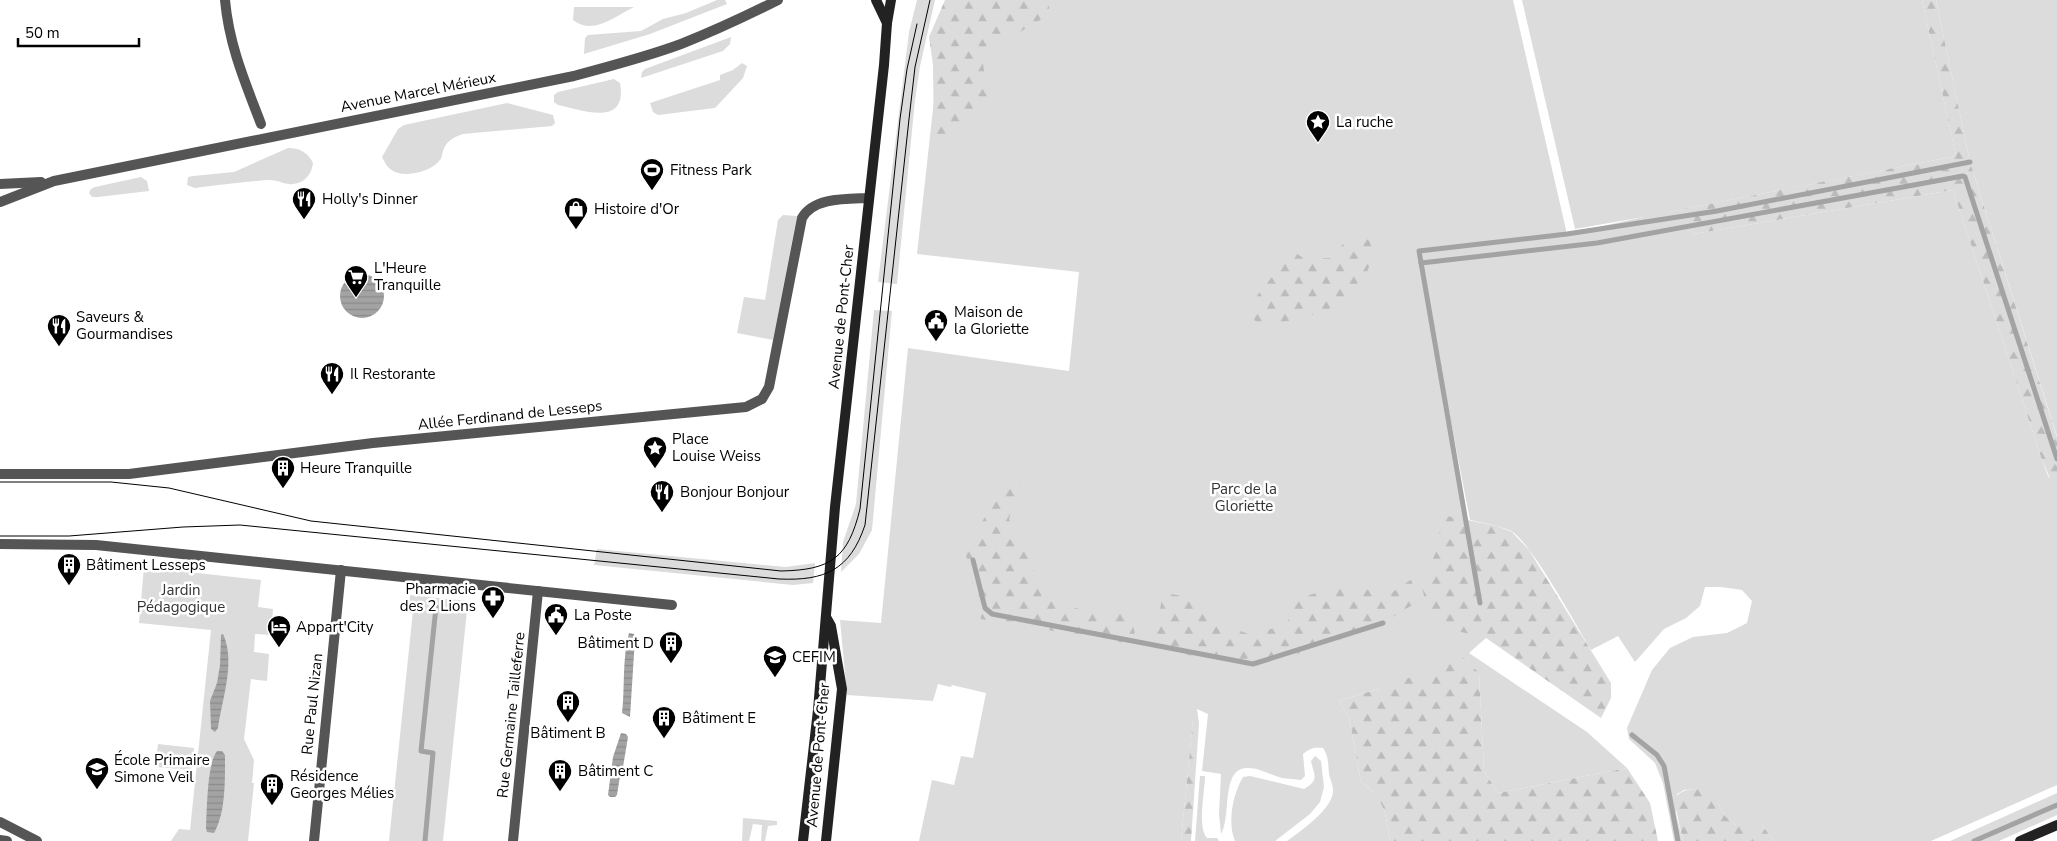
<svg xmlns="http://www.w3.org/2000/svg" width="2057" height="841" viewBox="0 0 2057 841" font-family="'Nunito Sans',sans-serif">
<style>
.green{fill:#dcdcdc}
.forest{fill:url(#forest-firs)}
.water{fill:url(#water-rules)}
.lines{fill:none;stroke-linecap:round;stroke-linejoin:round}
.stream{stroke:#a3a3a3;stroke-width:5}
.pedestrian{stroke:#555;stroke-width:10}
.minor{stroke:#555;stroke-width:10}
.secondary{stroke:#222;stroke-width:10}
.tram{stroke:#000;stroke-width:1}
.labels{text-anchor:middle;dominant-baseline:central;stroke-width:5;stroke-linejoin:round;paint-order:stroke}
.street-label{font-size:15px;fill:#000;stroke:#fff}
.poi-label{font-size:15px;fill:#000;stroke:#fff;text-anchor:start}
.park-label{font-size:15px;fill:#333;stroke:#fff}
</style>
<defs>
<pattern id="forest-firs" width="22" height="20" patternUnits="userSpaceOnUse" patternTransform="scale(1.25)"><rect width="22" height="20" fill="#dcdcdc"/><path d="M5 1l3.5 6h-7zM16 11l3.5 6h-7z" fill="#bbb"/></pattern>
<pattern id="water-rules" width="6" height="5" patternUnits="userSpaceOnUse" patternTransform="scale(1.25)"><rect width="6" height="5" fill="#a3a3a3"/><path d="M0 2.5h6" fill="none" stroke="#8b8b8b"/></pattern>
</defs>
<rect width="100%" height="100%" fill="#fff"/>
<g class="green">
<polygon points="717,0 725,0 727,4 650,34 584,54 585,38 588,35 641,31 663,19 686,13"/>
<polygon points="917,0 935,0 920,66 915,100 897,284 878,282 909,32"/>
<path d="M 945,0 L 1513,0 L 1567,234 L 1643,217 L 1575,229 L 1522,0 L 1922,0 L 1956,156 L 1669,212 L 1694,234 L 1953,190 L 2042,460 L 2048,476 L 2057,487 L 2057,785 L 1931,841 L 1774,841 L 1762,825 L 1736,825 L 1725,816 L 1719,805 L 1697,789 L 1684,790 L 1677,794 L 1676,814 L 1683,841 L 1674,841 L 1663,783 L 1655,763 L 1629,739 L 1627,728 L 1652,670 L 1670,648 L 1693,637 L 1727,633 L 1747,623 L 1752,601 L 1742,590 L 1721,587 L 1705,587 L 1700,606 L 1686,618 L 1664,629 L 1635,662 L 1618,636 L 1591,650 C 1577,627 1531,542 1511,531 C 1498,525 1483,523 1470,520 L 1435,340 L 1482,603 L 1486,638 L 1469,653 L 1587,732 L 1627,768 L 1498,793 L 1484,771 L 1479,673 L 1378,689 L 1339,701 L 1349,718 L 1361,782 C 1386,800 1385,812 1390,841 L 1287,841 C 1301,831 1334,808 1333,790 C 1333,785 1330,779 1329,774 C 1328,764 1329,757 1323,748 C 1314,747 1310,748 1303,754 L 1305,776 L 1301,780 C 1295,779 1288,779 1282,778 C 1270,775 1260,768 1248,768 C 1220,767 1232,817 1221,834 L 1219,814 L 1221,774 L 1202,771 L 1208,714 L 1197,709 L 1199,723 L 1193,720 L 1181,841 L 919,841 L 932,780 L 954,785 L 961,756 L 973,758 L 986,693 L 952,685 L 951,687 L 938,684 L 933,701 L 847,695 L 840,620 L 881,623 L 908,348 L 1069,371 L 1079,272 L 917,254 Z"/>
<polygon points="1936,0 2057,0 2057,436 1970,162"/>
<path d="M 574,7 L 634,7 C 615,16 593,36 573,20 Z"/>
<polygon points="731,37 730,44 723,51 641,78 642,72 645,69"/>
<polygon points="742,63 747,66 743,78 715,108 658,115 653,112 650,103 720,80 720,75 733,70"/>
<path d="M 614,79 L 620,83 C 628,128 582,110 558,105 L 554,102 L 554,95 L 558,92 Z"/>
<path d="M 507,103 L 553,115 L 555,123 L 552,126 L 463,134 C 454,137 446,141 443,151 C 442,154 442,159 439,161 C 430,172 407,177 395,172 C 388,169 385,163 382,157 L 398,129 L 404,125 Z"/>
<path d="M 288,148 C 299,148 308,152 313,163 C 312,172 307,180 298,183 C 286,187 279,179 268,180 C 243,182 219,185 195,188 L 187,185 L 188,177 L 193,176 L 234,172 Z"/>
<polygon points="141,177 147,181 149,191 98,197 92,197 89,193 91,189 95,187"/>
<polygon points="783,215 797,216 773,340 737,333 744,297 765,300 778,220"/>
<polygon points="874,310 892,311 872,530 859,554 841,572 843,542 856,504"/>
<polygon points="597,549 786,567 815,563 813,583 793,585 594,565"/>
<polygon points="144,567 261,580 258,607 273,609 271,635 255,634 254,652 269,654 267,681 251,679 244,739 254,760 252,783 254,783 248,841 171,841 179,829 190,830 211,630 139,623"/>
<polygon points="410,595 468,601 443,841 389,841 413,611 408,612"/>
<polygon points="158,744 194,748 191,770 155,767"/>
<path d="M 1315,756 L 1321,761 L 1324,787 L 1320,802 L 1310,814 L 1275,841 L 1235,841 C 1227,822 1233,794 1243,777 L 1250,776 L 1304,789 C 1320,780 1314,775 1311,761 Z"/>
<path d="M 1200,776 L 1205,776 C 1205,791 1197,827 1207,838 L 1217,838 L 1219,841 L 1195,841 Z"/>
<polygon points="2057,793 2057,815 1999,841 1950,841"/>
<polygon points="743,818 777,821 777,825 768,826 765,841 761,841 762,825 753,824 749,841 742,841"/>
</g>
<g class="forest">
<polygon points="945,0 1048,0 1050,14 982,55 988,103 934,147 933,65 929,37"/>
<polygon points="1922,0 1936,0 1970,162 2057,437 2057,487 2052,483 2042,460 1953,190 1694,234 1668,212 1956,156"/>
<path d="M 1357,237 L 1370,240 C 1372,249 1371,266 1366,274 C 1362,280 1333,307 1327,310 C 1315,315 1245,338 1250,309 C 1252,297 1285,263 1294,252 L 1305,259 L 1330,258 L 1337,252 L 1342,245 Z"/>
<polygon points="1010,474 1020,482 1009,519 1048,600 1101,615 1130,609 1137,645 981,619 965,551"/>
<polygon points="1442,515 1497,526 1512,532 1529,550 1611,683 1611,698 1601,718 1486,638 1432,625 1421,584 1437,550"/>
<polygon points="1412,579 1414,604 1373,629 1271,663 1211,659 1153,649 1163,593 1197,598 1217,622 1251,635 1287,624 1293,599 1345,586 1391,593"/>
<path d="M 1464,658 L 1479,673 L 1484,771 L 1498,793 L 1627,768 L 1650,803 L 1658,841 L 1390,841 C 1385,813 1386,800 1361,782 L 1349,718 L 1339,701 L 1378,689 Z"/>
<polygon points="1193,719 1199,723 1191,841 1181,841"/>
<path d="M 1697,789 L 1708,795 L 1719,805 L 1725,816 L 1736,825 L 1762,825 L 1774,841 L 1683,841 L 1674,800 C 1679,790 1687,790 1697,789 Z"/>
</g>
<g class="water">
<circle cx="362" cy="296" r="22"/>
<path d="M 629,633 L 634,634 L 635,638 L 630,717 L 622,713 C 625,687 622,659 629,633 Z"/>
<path d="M 223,634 C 236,662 222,699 218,728 L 215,732 L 211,729 L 210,701 L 217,683 L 220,665 L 221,635 Z"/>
<polygon points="621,733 626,734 628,737 622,773 620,776 617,795 615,797 610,797 608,795 613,757"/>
<path d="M 217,751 L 222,751 L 225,755 C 225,778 226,813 214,833 L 207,832 L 206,828 C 207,810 207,764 217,751 Z"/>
</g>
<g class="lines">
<g class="stream">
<polyline points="1421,263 1597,243 1963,176 1965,177 2057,459"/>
<polyline points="973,560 985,608 992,614 1253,664 1383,623"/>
<polyline points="1480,603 1419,251 1567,234 1717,211 1970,162"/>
<polyline points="1632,735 1657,755 1664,766 1678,841"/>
<polyline points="425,841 433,753 421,751 436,607"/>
<polyline points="1974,841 2057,805"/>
</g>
<path class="pedestrian" d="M 225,0 C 229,45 245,82 261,124"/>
<g class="minor">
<polyline points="0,184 41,182"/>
<path d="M 0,202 L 54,181 L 574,76 C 610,66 646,57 681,44 C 714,31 746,16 778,0"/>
<path d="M 0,474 L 129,474 L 373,443 L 746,407 L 762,399 L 769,387 L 802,218 C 814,197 847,199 869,198"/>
<polyline points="0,544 96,545 672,605"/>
<polyline points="0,822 37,841"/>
<polyline points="0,840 7,841"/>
<polyline points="314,841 341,570"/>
<polyline points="513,841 538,591"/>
</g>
<g class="secondary">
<polyline points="876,0 887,23"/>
<polyline points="803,841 818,710 835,507 884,65 887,23 891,0"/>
<polyline points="826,841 842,689 831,626 826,617"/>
<polyline points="2020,841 2057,825"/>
</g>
<g class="tram">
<path d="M 0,482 L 111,482 L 169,488 L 311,521 L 781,571 C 831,570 848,558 860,509 L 900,119 L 907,69 L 917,24"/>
<path d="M 0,536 L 69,536 L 183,527 L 240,525 L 779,579 C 825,581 850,570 865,525 L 909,119 L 915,67 L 930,0"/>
</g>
</g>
<defs>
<g id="sight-pin" transform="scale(1.25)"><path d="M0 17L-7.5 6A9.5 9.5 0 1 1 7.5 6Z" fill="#000" stroke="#fff"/><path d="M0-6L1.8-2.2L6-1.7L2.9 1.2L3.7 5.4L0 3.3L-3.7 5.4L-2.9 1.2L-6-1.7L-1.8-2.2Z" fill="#fff"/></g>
<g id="stadium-pin" transform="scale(1.25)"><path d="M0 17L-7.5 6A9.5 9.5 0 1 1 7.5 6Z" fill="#000" stroke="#fff"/><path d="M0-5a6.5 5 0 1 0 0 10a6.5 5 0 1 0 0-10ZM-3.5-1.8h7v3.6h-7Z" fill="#fff"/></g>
<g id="restaurant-pin" transform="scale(1.25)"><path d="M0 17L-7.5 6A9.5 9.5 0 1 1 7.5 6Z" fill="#000" stroke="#fff"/><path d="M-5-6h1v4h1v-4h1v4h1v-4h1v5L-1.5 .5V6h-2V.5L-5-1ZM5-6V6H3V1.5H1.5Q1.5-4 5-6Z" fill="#fff"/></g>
<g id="shop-pin" transform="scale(1.25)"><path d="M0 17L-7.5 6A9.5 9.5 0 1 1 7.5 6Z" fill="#000" stroke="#fff"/><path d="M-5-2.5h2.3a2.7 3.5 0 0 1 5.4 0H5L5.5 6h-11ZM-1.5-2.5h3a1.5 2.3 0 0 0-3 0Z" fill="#fff"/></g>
<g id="supermarket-pin" transform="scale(1.25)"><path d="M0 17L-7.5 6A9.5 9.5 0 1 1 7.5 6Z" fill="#000" stroke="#fff"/><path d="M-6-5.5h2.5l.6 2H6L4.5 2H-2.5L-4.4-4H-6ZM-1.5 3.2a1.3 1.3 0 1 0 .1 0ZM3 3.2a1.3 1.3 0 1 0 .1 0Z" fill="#fff"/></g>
<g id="civic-pin" transform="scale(1.25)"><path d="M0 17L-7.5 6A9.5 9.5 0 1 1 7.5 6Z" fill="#000" stroke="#fff"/><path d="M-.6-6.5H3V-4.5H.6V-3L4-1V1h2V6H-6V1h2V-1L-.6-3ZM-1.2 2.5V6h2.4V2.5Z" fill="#fff"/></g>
<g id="building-pin" transform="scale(1.25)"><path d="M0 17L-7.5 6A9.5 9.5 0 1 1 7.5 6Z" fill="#000" stroke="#fff"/><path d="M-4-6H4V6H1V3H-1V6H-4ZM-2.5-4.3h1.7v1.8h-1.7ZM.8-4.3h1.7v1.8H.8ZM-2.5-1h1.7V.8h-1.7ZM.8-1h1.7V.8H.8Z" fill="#fff"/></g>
<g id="pharmacy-pin" transform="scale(1.25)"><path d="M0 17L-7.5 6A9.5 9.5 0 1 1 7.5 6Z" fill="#000" stroke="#fff"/><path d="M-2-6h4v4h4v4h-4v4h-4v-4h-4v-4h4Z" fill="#fff"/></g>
<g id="hotel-pin" transform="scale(1.25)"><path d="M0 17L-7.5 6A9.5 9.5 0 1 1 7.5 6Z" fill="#000" stroke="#fff"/><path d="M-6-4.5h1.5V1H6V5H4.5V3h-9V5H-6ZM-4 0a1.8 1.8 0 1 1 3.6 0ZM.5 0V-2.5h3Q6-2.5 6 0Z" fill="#fff"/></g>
<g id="university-pin" transform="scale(1.25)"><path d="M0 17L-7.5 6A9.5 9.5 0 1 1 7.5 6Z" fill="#000" stroke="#fff"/><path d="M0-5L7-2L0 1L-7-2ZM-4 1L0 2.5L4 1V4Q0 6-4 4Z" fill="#fff"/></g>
<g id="school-pin" transform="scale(1.25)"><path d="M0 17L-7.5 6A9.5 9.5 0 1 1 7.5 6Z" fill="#000" stroke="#fff"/><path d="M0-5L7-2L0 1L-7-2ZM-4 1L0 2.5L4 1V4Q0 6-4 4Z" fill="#fff"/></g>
</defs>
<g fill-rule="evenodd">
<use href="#sight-pin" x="1318" y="122"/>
<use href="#stadium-pin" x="652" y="170"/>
<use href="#restaurant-pin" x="304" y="199"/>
<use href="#shop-pin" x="576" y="209"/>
<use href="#supermarket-pin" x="356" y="277"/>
<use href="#civic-pin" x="936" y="321"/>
<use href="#restaurant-pin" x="59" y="326"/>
<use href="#restaurant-pin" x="332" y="374"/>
<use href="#sight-pin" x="655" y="448"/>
<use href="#building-pin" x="283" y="468"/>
<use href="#restaurant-pin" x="662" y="492"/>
<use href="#building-pin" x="69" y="565"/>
<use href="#pharmacy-pin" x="493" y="598"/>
<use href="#civic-pin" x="556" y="615"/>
<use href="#hotel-pin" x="279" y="627"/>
<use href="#building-pin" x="671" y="643"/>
<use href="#university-pin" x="775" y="657"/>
<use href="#building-pin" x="568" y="702"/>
<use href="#building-pin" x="664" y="718"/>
<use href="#school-pin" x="97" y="769"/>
<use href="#building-pin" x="560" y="771"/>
<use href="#building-pin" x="272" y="785"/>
</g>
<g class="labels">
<g class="street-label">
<text transform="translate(418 92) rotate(-11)">Avenue Marcel Mérieux</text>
<text transform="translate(841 317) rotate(-84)">Avenue de Pont-Cher</text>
<text transform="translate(510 415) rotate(-6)">Allée Ferdinand de Lesseps</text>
<text transform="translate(312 704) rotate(-84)">Rue Paul Nizan</text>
<text transform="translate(511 715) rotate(-84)">Rue Germaine Tailleferre</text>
<text transform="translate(818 755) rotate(-85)">Avenue de Pont-Cher</text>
</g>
<g class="poi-label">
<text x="1336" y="122">La ruche</text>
<text x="670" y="170">Fitness Park</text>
<text x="322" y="199">Holly's Dinner</text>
<text x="594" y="209">Histoire d'Or</text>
<text x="374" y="268">L'Heure<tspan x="374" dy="17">Tranquille</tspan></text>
<text x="954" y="312">Maison de<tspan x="954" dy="17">la Gloriette</tspan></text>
<text x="76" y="317">Saveurs &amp;<tspan x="76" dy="17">Gourmandises</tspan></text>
<text x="350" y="374">Il Restorante</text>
<text x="672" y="439">Place<tspan x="672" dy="17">Louise Weiss</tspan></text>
<text x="300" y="468">Heure Tranquille</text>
<text x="680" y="492">Bonjour Bonjour</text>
<text x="86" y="565">Bâtiment Lesseps</text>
<text x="476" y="589" text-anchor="end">Pharmacie<tspan x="476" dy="17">des 2 Lions</tspan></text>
<text x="574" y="615">La Poste</text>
<text x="296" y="627">Appart'City</text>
<text x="654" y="643" text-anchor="end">Bâtiment D</text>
<text x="792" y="657">CEFIM</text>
<text x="682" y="718">Bâtiment E</text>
<text x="568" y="733" text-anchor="middle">Bâtiment B</text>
<text x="114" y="760">École Primaire<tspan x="114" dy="17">Simone Veil</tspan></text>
<text x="578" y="771">Bâtiment C</text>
<text x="290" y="776">Résidence<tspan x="290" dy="17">Georges Mélies</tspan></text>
</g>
<g class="park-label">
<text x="1244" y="489">Parc de la<tspan x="1244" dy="17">Gloriette</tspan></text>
<text x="181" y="590">Jardin<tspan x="181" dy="17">Pédagogique</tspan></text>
</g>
</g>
<path d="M18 38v8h121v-8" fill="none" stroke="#000000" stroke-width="2.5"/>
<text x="25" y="38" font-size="15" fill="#000000" stroke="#ffffff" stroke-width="4" paint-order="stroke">50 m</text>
</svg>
